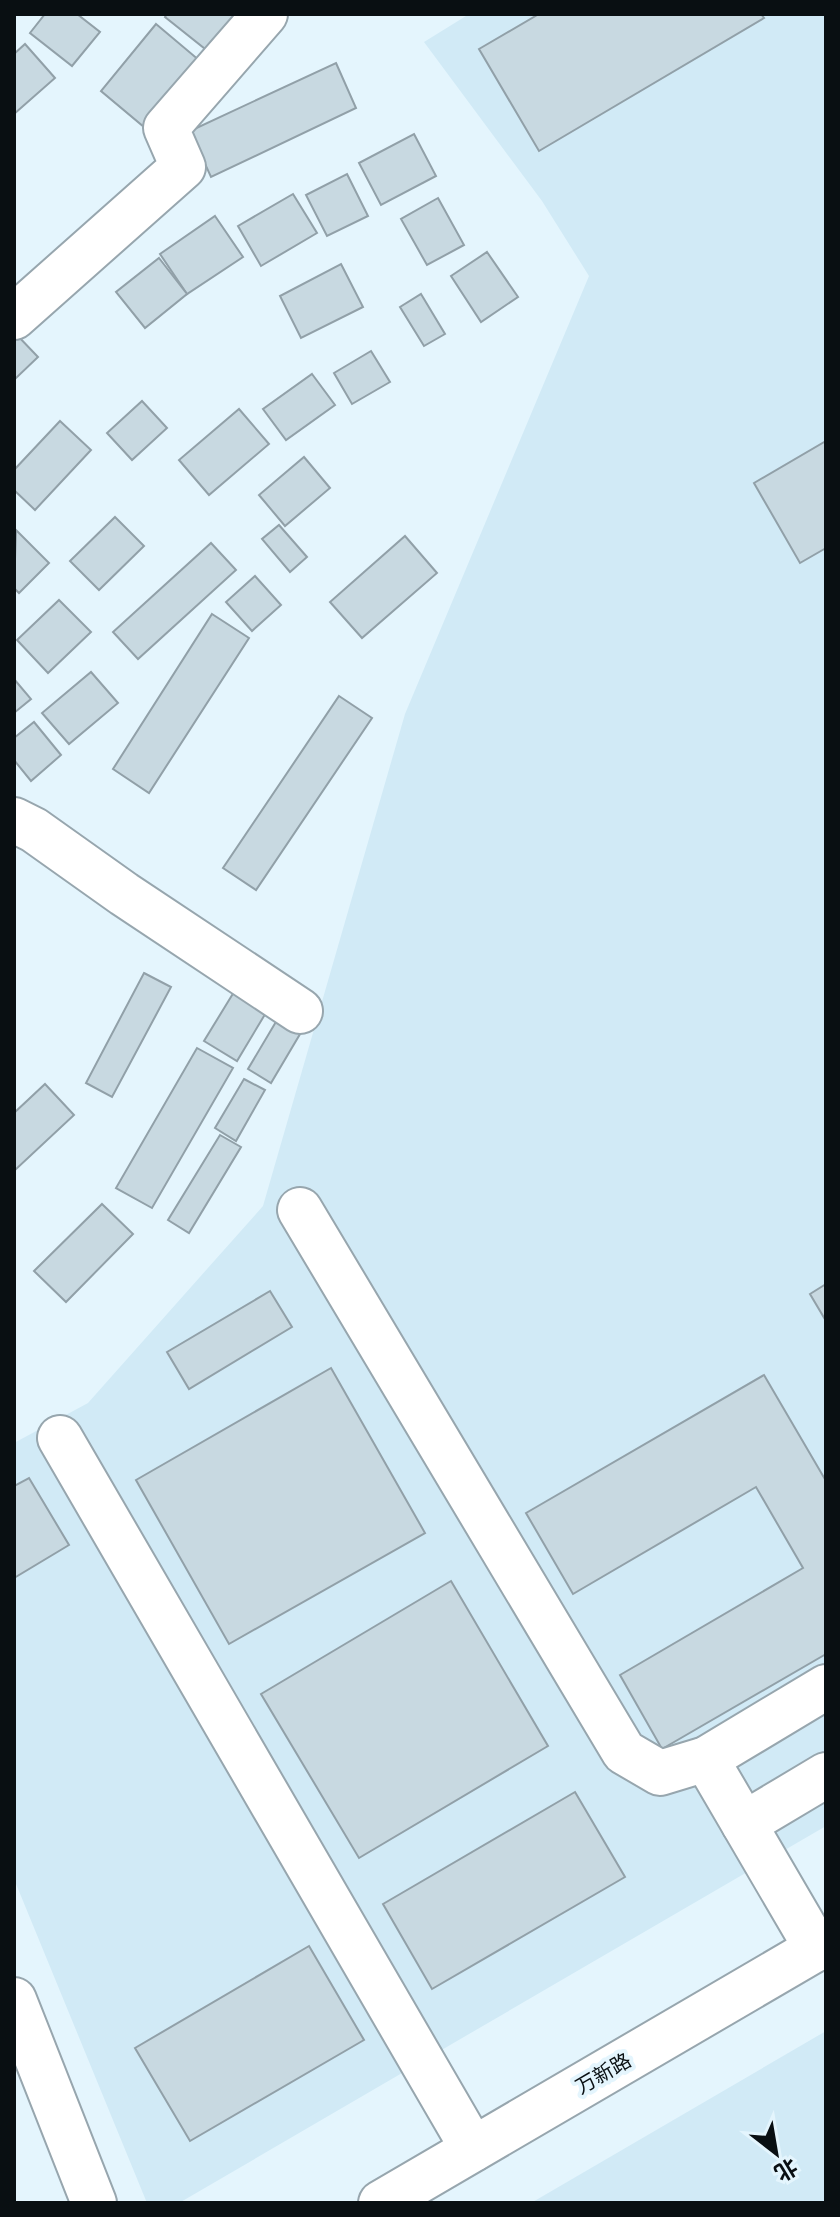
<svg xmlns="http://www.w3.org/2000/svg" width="840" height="2217" viewBox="0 0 840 2217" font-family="Manrope,'Noto Sans SC',sans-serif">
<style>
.built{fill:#d1eaf6}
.building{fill:#c8d9e1;stroke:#91a0a8;stroke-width:2}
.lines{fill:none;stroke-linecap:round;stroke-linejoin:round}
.minor-casing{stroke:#97a6ae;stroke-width:48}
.minor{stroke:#fff;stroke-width:44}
.labels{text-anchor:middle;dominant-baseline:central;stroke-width:8;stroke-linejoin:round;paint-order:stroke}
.street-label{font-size:20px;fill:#090f12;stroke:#e4f5fd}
</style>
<rect width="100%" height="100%" fill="#e4f5fd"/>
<g class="built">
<polygon points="465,14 826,14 826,1826 179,2203 147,2203 14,1879 14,1443 88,1403 263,1206 405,714 589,276 542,201 424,42 466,16"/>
<polygon points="826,2031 826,2203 531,2203"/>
</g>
<g class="building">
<polygon points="45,14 77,14 100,32 72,66 30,33"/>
<polygon points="167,14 247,14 214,56 165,17"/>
<polygon points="539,14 761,14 764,18 539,151 479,49"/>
<polygon points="156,24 206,66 150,132 101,91"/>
<polygon points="25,44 55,78 14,114 14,54"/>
<polygon points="336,63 356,108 211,177 190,131"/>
<polygon points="414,134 436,176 381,205 359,163"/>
<polygon points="347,174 368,216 327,236 306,195"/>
<polygon points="293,194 317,233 261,266 238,226"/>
<polygon points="438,198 464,245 427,265 401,219"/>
<polygon points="215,216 243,257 187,294 160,254"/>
<polygon points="487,252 518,297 481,322 451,276"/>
<polygon points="159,258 187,294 145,328 116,292"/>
<polygon points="341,264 363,307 301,338 280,296"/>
<polygon points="421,294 445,334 424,346 400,307"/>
<polygon points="16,334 38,357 14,380 14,336"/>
<polygon points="371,351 390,382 352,404 334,373"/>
<polygon points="312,374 335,405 286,440 263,409"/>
<polygon points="142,401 167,428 132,460 107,433"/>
<polygon points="239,409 269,444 209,495 179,460"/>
<polygon points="60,421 91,450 35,510 14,490 14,470"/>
<polygon points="826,441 826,548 800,563 754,483"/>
<polygon points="304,457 330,488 285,526 259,495"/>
<polygon points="115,517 144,546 99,590 70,561"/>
<polygon points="279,525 307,557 290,572 262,539"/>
<polygon points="16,530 49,563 19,593 14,588"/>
<polygon points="405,536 437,573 362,638 330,602"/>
<polygon points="211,543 236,570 138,659 113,632"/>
<polygon points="255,576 281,605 252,631 226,602"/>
<polygon points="59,600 91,632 48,673 17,640"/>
<polygon points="212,614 249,638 149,793 113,769"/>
<polygon points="91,672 118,703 69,744 42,713"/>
<polygon points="14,679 31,699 14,713"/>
<polygon points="339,696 372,718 256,890 223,868"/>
<polygon points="34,722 61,755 31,781 14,760 14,738"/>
<polygon points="144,973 171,987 112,1097 86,1083"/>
<polygon points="237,987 270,1006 237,1061 204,1041"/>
<polygon points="280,1015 303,1029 271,1083 248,1069"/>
<polygon points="197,1048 233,1068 152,1208 116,1188"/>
<polygon points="244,1079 265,1090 236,1141 215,1128"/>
<polygon points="45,1084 74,1115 14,1171 14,1113"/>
<polygon points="220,1135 241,1147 189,1233 168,1220"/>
<polygon points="102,1204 133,1234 66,1302 34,1271"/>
<polygon points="826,1284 826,1321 810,1294"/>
<polygon points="270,1291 292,1327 189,1389 167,1352"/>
<polygon points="331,1368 425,1533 229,1644 136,1480"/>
<polygon points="764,1375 826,1481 826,1654 662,1749 620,1675 803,1568 756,1487 573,1594 526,1513"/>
<polygon points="29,1478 69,1545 14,1578 14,1486"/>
<polygon points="451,1581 548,1746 359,1858 261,1694"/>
<polygon points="575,1792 625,1877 432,1989 383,1904"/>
<polygon points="309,1946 364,2040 190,2141 135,2048"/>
</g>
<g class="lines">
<g class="minor-casing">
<g id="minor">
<polyline points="14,317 183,167 166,128 265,14"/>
<polyline points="14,820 34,830 124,894 300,1011"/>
<polyline points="300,1210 624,1752 660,1773 706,1759 826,1687"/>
<polyline points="60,1438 473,2149"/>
<polyline points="706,1759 817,1949"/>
<polyline points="744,1824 826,1775"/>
<polyline points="14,2000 94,2203"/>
<polyline points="381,2203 826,1943"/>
</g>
</g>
<use href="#minor" class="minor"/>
</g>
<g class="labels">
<g class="street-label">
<text transform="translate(603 2073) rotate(-30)">万新路</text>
</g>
</g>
<rect width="840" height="2217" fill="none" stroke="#090f12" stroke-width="32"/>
<g transform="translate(776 2153) rotate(149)" stroke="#e4f5fd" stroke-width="6" paint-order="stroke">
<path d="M0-6L14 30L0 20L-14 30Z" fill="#090f12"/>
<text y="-12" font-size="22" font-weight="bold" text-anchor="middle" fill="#090f12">北</text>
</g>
</svg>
